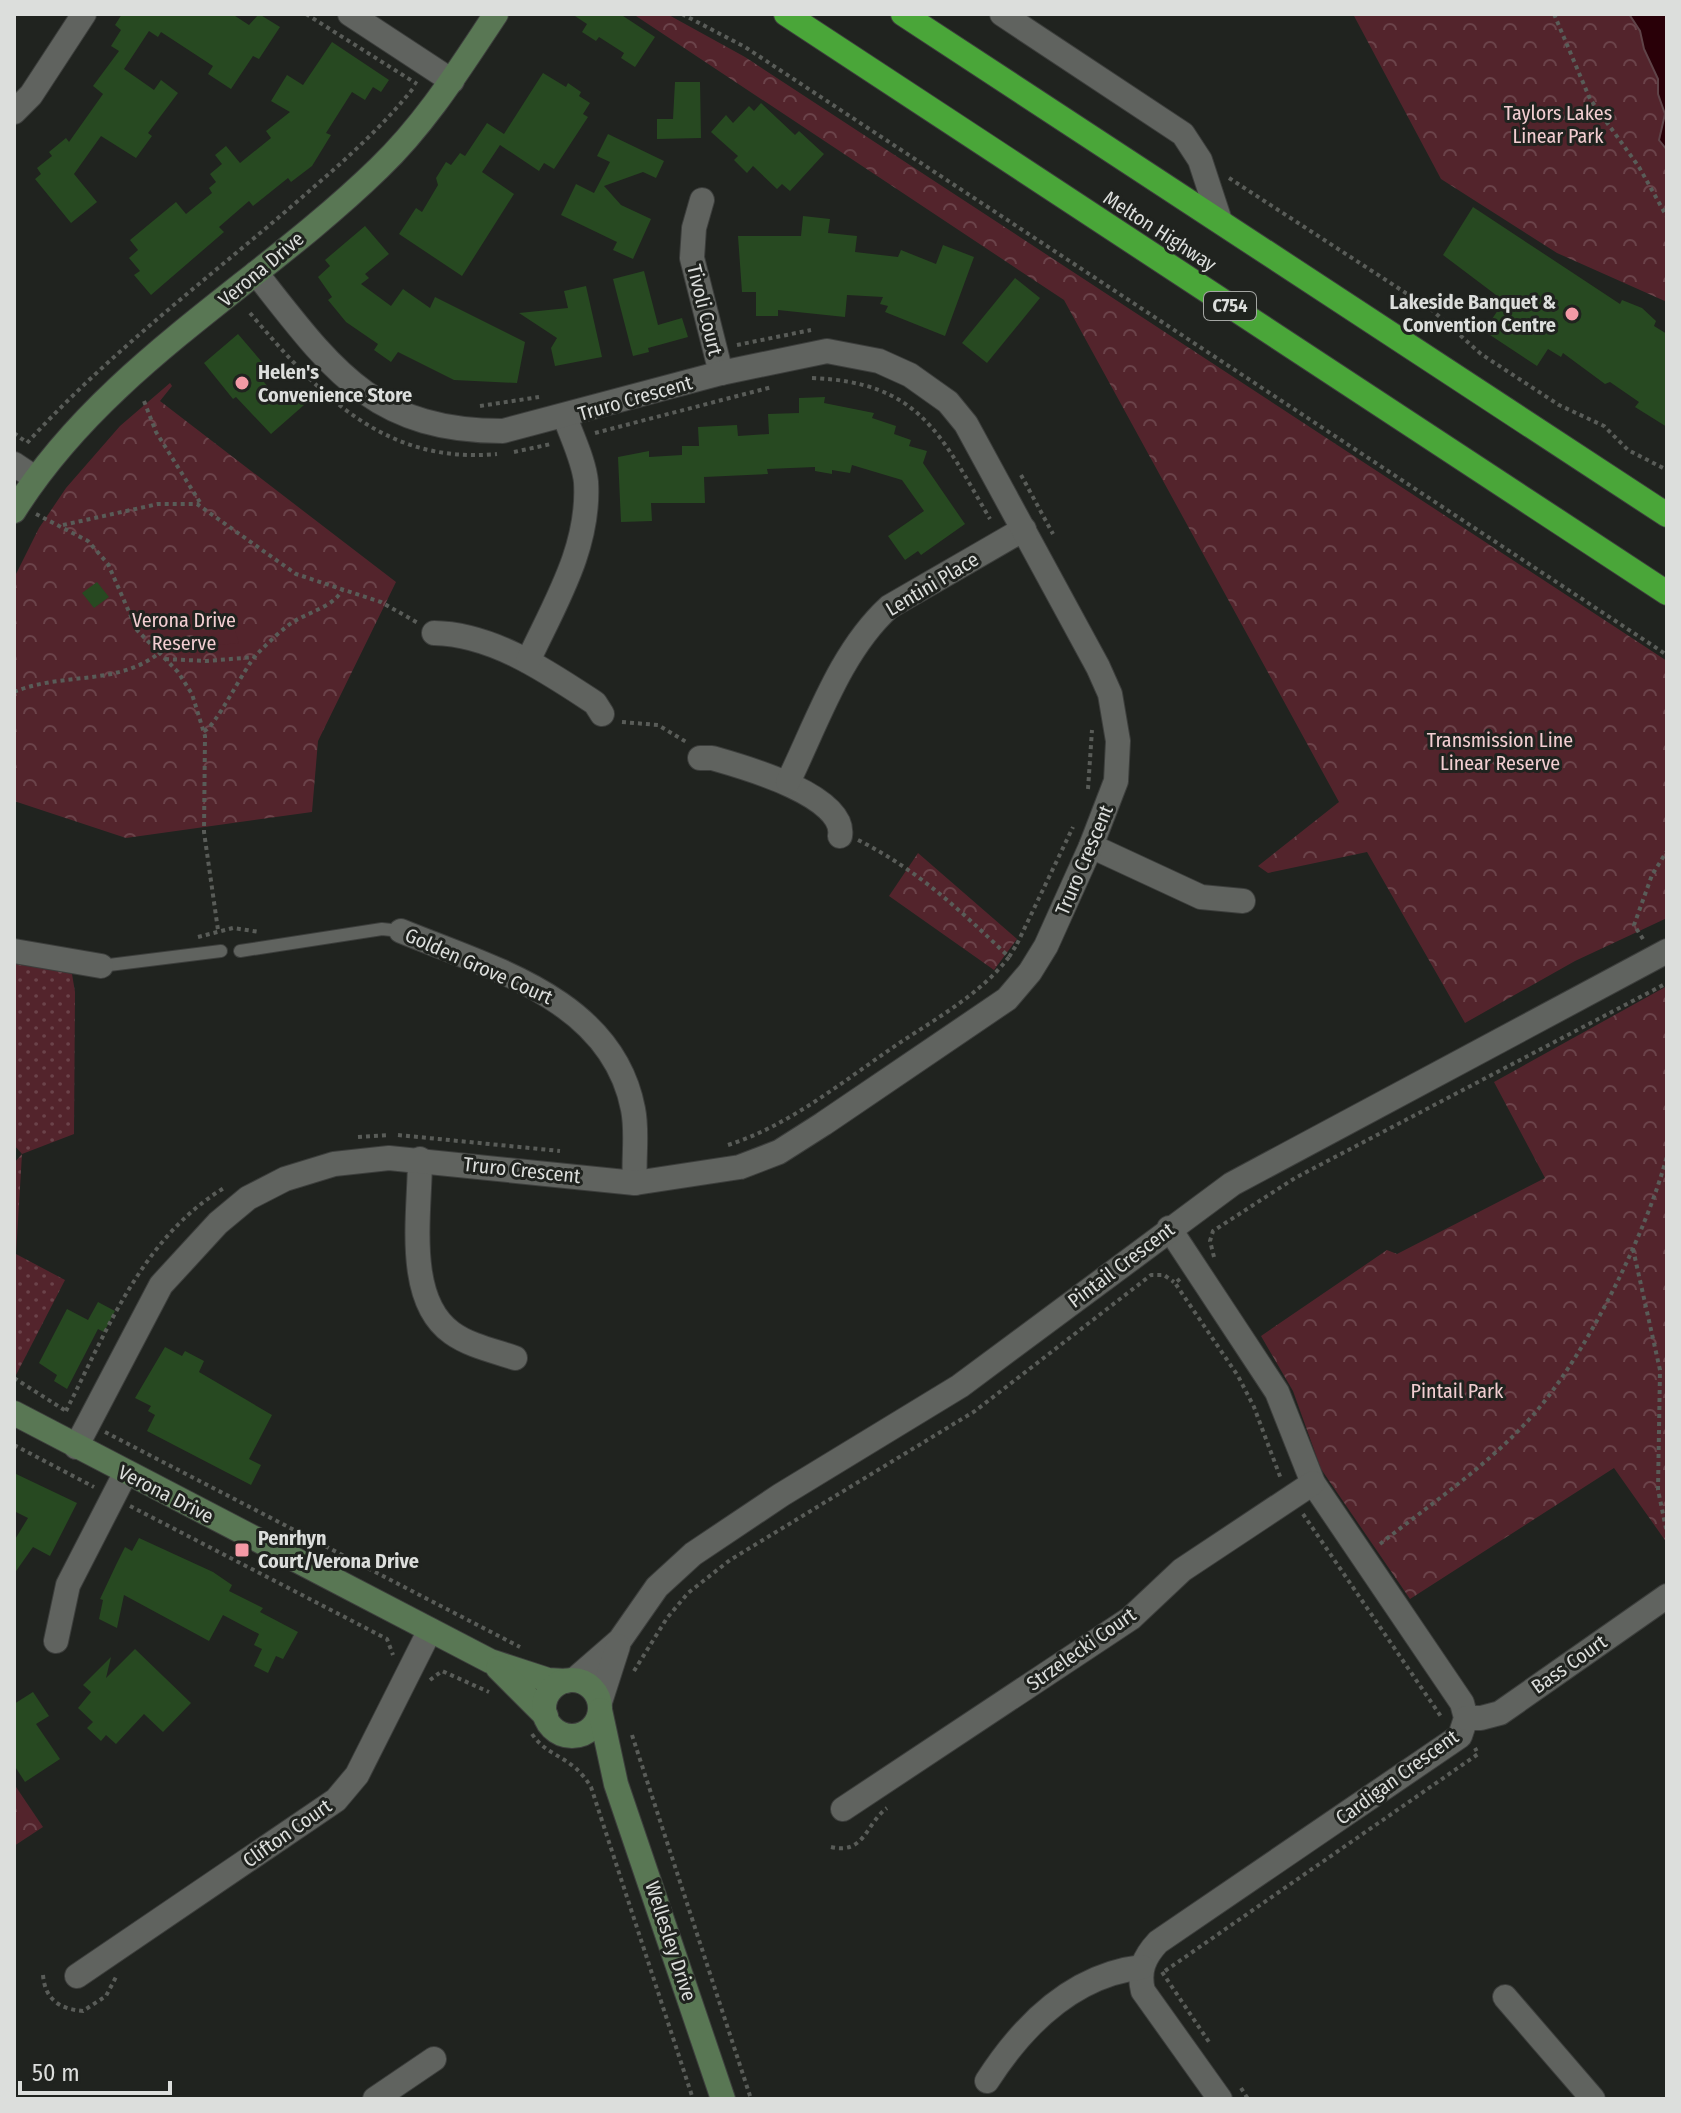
<svg xmlns="http://www.w3.org/2000/svg" width="1681" height="2113" viewBox="0 0 1681 2113" font-family="'Fira Sans Condensed',sans-serif">
<style>
.grass{fill:url(#grass-dots)}
.park{fill:url(#park-crowns)}
.garden{fill:#53242c}
.water{fill:#290008;stroke:#5f4348;stroke-width:2}
.building{fill:#274921}
.lines{fill:none;stroke-linecap:round;stroke-linejoin:round}
.lane-casing{stroke:#3c3e3c;stroke-width:14}
.street-casing{stroke:#3c3e3c;stroke-width:26}
.secondary-casing{stroke:#3c3e3c;stroke-width:26}
.highway-casing{stroke:#3c3e3c;stroke-width:26}
.path{stroke:#595c58;stroke-width:4;stroke-dasharray:4 4;stroke-linecap:butt}
.lane{stroke:#60635f;stroke-width:12}
.street{stroke:#60635f;stroke-width:24}
.secondary{stroke:#597754;stroke-width:24}
.highway{stroke:#4aa639;stroke-width:24}
.poi-dot{fill:#f49aa6;stroke:#20231f;stroke-width:3}
.labels{text-anchor:middle;dominant-baseline:central;stroke-width:6;stroke-linejoin:round;paint-order:stroke}
.shield{fill:#20231f;stroke:#a4a6a3;stroke-width:2}
.shield-label{font-size:18px;font-weight:bold;fill:#dcdedc}
.park-label{font-size:20px;fill:#f3ced2;stroke:#20231f}
.street-label{font-size:20px;fill:#dcdedc;stroke:#20231f}
.poi-label{font-size:20px;font-weight:bold;fill:#dcdedc;stroke:#20231f;text-anchor:start}
</style>
<defs>
<pattern id="grass-dots" width="8" height="8" patternUnits="userSpaceOnUse" patternTransform="scale(2)"><rect width="8" height="8" fill="#53242c"/><path d="M2 2h.1M6 6h.1" fill="none" stroke="#6b434a" stroke-width="1.8" stroke-linecap="round"/></pattern>
<pattern id="park-crowns" width="20" height="18" patternUnits="userSpaceOnUse" patternTransform="scale(2)"><rect width="20" height="18" fill="#53242c"/><path d="M2 6a3 3 0 1 1 6 0M12 15a3 3 0 1 1 6 0" fill="none" stroke="#6b434a"/></pattern>
</defs>
<rect width="100%" height="100%" fill="#20231f"/>
<polygon class="grass" points="14,960 72,974 75,992 74,1134 22,1154 16,1254 65,1280 16,1375 14,1163 22,1154 14,1145"/>
<g class="park">
<polygon points="633,14 667,14 745,57 1667,661 1667,918 1575,961 1465,1023 1367,852 1268,873 1258,866 1339,802 1064,300"/>
<polygon points="1353,14 1667,14 1667,302 1557,253 1441,179"/>
<polygon points="170,383 172,386 160,401 396,582 318,741 312,812 126,838 14,801 14,578 39,528 66,488 120,426"/>
<polygon points="918,853 1017,939 994,970 889,896"/>
<polygon points="1667,986 1667,1543 1614,1468 1410,1599 1321,1469 1293,1391 1261,1336 1387,1250 1397,1254 1545,1178 1494,1082"/>
<polygon points="14,1784 43,1827 14,1846"/>
</g>
<polygon class="garden" points="230,613 239,643 219,645 210,637 209,625"/>
<polygon class="water" points="1629,14 1667,14 1667,150 1659,140 1665,114 1658,94 1658,79 1644,49 1640,31"/>
<g class="building">
<polygon points="122,14 232,14 249,25 259,14 280,27 259,59 253,56 231,89 208,74 213,66 161,32 158,37 149,31 124,69 154,90 161,80 178,93 148,133 152,136 136,158 101,136 74,174 97,202 71,223 35,179 41,174 37,168 52,156 49,152 66,138 69,142 103,94 93,86 119,51 111,46 121,30 115,25"/>
<polygon points="572,14 620,14 655,37 635,67 621,58 624,53 599,37 596,41 582,32 587,24"/>
<polygon points="332,42 389,80 381,92 373,87 365,100 352,92 326,133 331,135 312,166 291,182 288,178 253,206 249,201 219,227 224,232 151,295 134,275 140,271 129,258 138,250 130,240 176,202 186,214 212,193 209,188 216,182 210,174 222,164 215,155 226,146 240,163 271,138 266,131 290,112 271,101 287,75 303,85"/>
<polygon points="543,73 566,87 568,83 581,92 579,96 590,103 583,114 588,117 554,169 544,163 539,171 500,145 482,172 514,194 462,276 399,234 416,208 422,212 438,185 436,178 446,162 451,165 460,153 465,156 487,123 504,134"/>
<polygon points="675,82 700,82 701,138 657,139 657,119 673,119"/>
<polygon points="761,103 795,135 799,131 824,154 790,191 782,184 777,189 753,166 747,173 734,160 738,156 711,132 726,115 733,123 749,106 754,111"/>
<polygon points="608,134 664,161 656,178 643,172 604,186 621,205 651,219 633,259 613,250 617,242 561,215 576,184 594,193 610,162 597,156"/>
<polygon points="1473,207 1620,304 1622,300 1642,308 1656,321 1654,326 1667,334 1667,427 1635,407 1639,402 1610,382 1605,384 1563,353 1561,357 1548,349 1537,366 1484,331 1504,301 1443,255"/>
<polygon points="803,216 830,219 828,233 857,236 855,252 898,257 901,250 936,264 943,245 974,257 945,336 885,312 888,306 880,304 883,297 847,295 845,317 778,310 778,316 756,316 756,292 742,292 738,236 801,236"/>
<polygon points="365,226 389,254 365,274 369,278 361,284 391,306 403,289 430,308 435,297 525,342 517,383 454,380 398,352 391,362 374,350 378,344 346,322 328,300 332,297 318,277 330,266 325,260"/>
<polygon points="644,271 658,325 682,318 688,337 648,348 649,352 633,356 613,279"/>
<polygon points="1015,278 1040,298 987,363 962,343"/>
<polygon points="586,286 602,357 555,366 551,348 557,338 519,313 568,308 564,291"/>
<polygon points="238,334 267,368 258,375 279,400 292,390 304,405 271,434 236,397 233,399 204,363"/>
<polygon points="825,397 824,403 874,413 872,418 896,426 894,434 911,440 909,446 927,451 923,463 965,524 921,555 918,551 905,560 888,536 924,511 902,480 852,465 850,473 832,470 832,474 815,471 815,467 767,469 768,474 704,477 705,503 651,503 652,521 621,522 618,457 649,451 649,457 682,455 682,446 699,446 698,427 737,425 738,436 769,434 768,414 799,413 799,398"/>
<polygon points="97,582 109,597 94,608 82,593"/>
<polygon points="98,1302 115,1311 104,1332 98,1329 67,1389 54,1381 57,1375 39,1363 67,1309 88,1320"/>
<polygon points="165,1347 182,1356 185,1351 204,1361 199,1372 272,1415 249,1459 261,1465 251,1485 147,1431 155,1415 148,1411 151,1406 135,1398"/>
<polygon points="14,1473 77,1503 50,1556 33,1547 14,1574 14,1541 28,1518 14,1511"/>
<polygon points="139,1538 213,1572 232,1585 229,1591 263,1608 260,1612 298,1632 283,1659 276,1656 268,1673 254,1666 262,1649 254,1645 259,1634 223,1615 209,1641 124,1595 117,1628 99,1619 103,1600 100,1599 116,1565 125,1547 132,1551"/>
<polygon points="135,1649 191,1703 163,1732 144,1714 116,1744 106,1735 101,1741 87,1728 93,1722 78,1708 91,1692 83,1685 111,1657 106,1678"/>
<polygon points="33,1692 49,1716 36,1724 60,1759 25,1782 14,1765 14,1704"/>
</g>
<g class="lines">
<g class="lane-casing">
<g id="lane">
<polyline points="240,951 382,929 401,931"/>
<polyline points="101,966 221,951"/>
</g>
</g>
<g class="street-casing">
<g id="street">
<polyline points="350,14 452,81"/>
<polyline points="1002,14 1183,134 1200,160 1220,221"/>
<polyline points="14,112 31,95 84,14"/>
<polyline points="702,200 694,228 692,258 721,373"/>
<polyline points="14,464 35,478"/>
<path d="M 434,633 C 493,634 548,672 595,703 L 602,714"/>
<path d="M 528,661 C 555,603 590,547 586,482 C 584,461 572,437 565,417"/>
<path d="M 700,758 L 712,758 C 740,766 847,795 840,836"/>
<path d="M 788,782 C 817,723 840,652 889,607 L 1024,529"/>
<polyline points="1091,846 1201,897 1243,901"/>
<path d="M 401,931 C 491,968 612,999 633,1109 C 638,1133 633,1158 635,1183"/>
<polyline points="14,951 101,966"/>
<path d="M 420,1159 C 420,1212 404,1299 452,1333 C 470,1346 495,1351 515,1358"/>
<path d="M 1169,1228 L 1277,1392 L 1313,1483 L 1462,1703 L 1466,1718 L 1460,1736 L 1158,1942 C 1144,1957 1138,1971 1143,1991 L 1220,2099"/>
<path d="M 76,1447 L 161,1285 L 218,1223 L 248,1198 L 285,1179 L 334,1164 L 389,1158 L 635,1183 L 740,1167 L 779,1152 L 823,1124 L 1007,999 L 1030,972 L 1046,946 L 1091,846 L 1116,781 L 1118,741 L 1110,694 L 1098,667 L 966,424 L 948,402 L 910,375 L 879,361 L 827,351 L 721,373 L 503,431 C 372,431 331,368 256,273"/>
<polyline points="56,1641 68,1585 125,1474"/>
<polyline points="574,1680 620,1640 657,1587 693,1554 781,1495 960,1386 1232,1184 1667,951"/>
<polyline points="600,1702 618,1646"/>
<polyline points="1466,1718 1481,1718 1500,1713 1667,1596"/>
<polyline points="843,1809 1131,1618 1182,1570 1313,1483"/>
<polyline points="77,1976 336,1800 357,1775 430,1630"/>
<polyline points="1505,1997 1593,2099"/>
<path d="M 987,2081 C 1023,2025 1073,1975 1142,1967"/>
<polyline points="375,2099 434,2059"/>
</g>
</g>
<g class="secondary-casing">
<g id="secondary">
<path d="M 14,511 C 104,367 259,285 379,168 C 426,123 460,68 496,14"/>
<polyline points="14,1413 490,1661 548,1680 566,1681"/>
<polyline points="498,1668 546,1716"/>
<circle cx="572" cy="1708" r="28"/>
<polyline points="600,1710 616,1784 723,2099"/>
</g>
</g>
<g class="highway-casing">
<g id="highway">
<polyline points="786,14 1667,593"/>
<polyline points="903,14 1667,515"/>
</g>
</g>
<g class="path">
<polyline points="306,14 417,84"/>
<polyline points="682,14 745,47 1667,655"/>
<polyline points="1554,14 1590,99 1639,167 1667,217"/>
<polyline points="1229,178 1432,310 1481,354 1559,405 1604,426 1628,450 1667,470"/>
<path d="M 250,313 C 317,392 383,465 497,454"/>
<polyline points="737,345 811,330"/>
<path d="M 812,378 C 920,382 941,435 990,519"/>
<polyline points="144,401 156,432 201,504"/>
<polyline points="480,406 539,397"/>
<polyline points="14,433 26,442"/>
<polyline points="595,433 772,387"/>
<path d="M 27,443 C 105,357 197,287 285,212 C 331,172 377,134 415,86"/>
<polyline points="514,452 551,444"/>
<polyline points="1021,475 1053,534"/>
<polyline points="36,514 88,541 108,564 137,630 178,672 192,694 205,736 204,832 218,930"/>
<polyline points="63,525 158,504 197,504 296,574 381,602 418,623"/>
<polyline points="165,659 207,661 255,657"/>
<path d="M 14,692 C 61,672 118,686 159,653"/>
<polyline points="622,722 658,725 688,743"/>
<path d="M 204,731 C 215,728 244,668 257,654 C 267,644 278,633 290,624 C 305,613 334,607 342,590"/>
<polyline points="1088,789 1092,730"/>
<path d="M 858,840 C 918,870 961,911 1009,957 L 1017,944"/>
<polyline points="198,937 233,928 260,932"/>
<polyline points="1643,939 1634,925 1652,875 1667,851"/>
<polyline points="1017,944 1073,827"/>
<polyline points="398,1135 560,1151"/>
<polyline points="358,1137 389,1135"/>
<path d="M 728,1145 C 788,1126 841,1083 892,1048 C 933,1020 979,996 1009,957"/>
<polyline points="1633,1249 1660,1370 1658,1490 1667,1533"/>
<polyline points="1214,1257 1210,1241 1213,1231 1295,1178 1667,983"/>
<polyline points="1180,1279 1175,1283 1238,1376 1254,1407 1281,1479"/>
<polyline points="14,1378 66,1411"/>
<path d="M 66,1411 C 107,1330 143,1237 224,1188"/>
<polyline points="105,1432 520,1647"/>
<polyline points="14,1445 94,1487"/>
<polyline points="130,1506 387,1639 393,1655"/>
<polyline points="1303,1514 1442,1718"/>
<path d="M 1380,1544 C 1432,1503 1490,1464 1534,1414 C 1587,1353 1646,1234 1667,1156"/>
<polyline points="634,1671 667,1618 688,1593 730,1560 975,1411 1151,1275 1164,1275 1174,1282"/>
<polyline points="430,1680 442,1671 489,1692"/>
<path d="M 532,1734 C 549,1759 571,1754 591,1787 L 693,2099"/>
<polyline points="632,1735 751,2099"/>
<path d="M 831,1847 C 865,1855 866,1823 887,1808"/>
<polyline points="1165,1971 1478,1754 1475,1748"/>
<polyline points="1162,1972 1211,2045"/>
<path d="M 43,1975 C 45,1999 59,2009 83,2011 L 106,1996 L 116,1977"/>
<polyline points="1241,2088 1248,2099"/>
</g>
<use href="#lane" class="lane"/>
<use href="#street" class="street"/>
<use href="#secondary" class="secondary"/>
<use href="#highway" class="highway"/>
</g>
<g class="poi-dot">
<circle cx="1572" cy="314" r="8"/>
<circle cx="242" cy="383" r="8"/>
<rect x="234" y="1542" width="16" height="16" rx="4"/>
</g>
<g class="labels">
<rect class="shield" x="1204" y="292" width="52" height="28" rx="6"/>
<g class="shield-label">
<text x="1230" y="306">C754</text>
</g>
<g class="park-label">
<text x="1558" y="113">Taylors Lakes<tspan x="1558" dy="23">Linear Park</tspan></text>
<text x="184" y="620">Verona Drive<tspan x="184" dy="23">Reserve</tspan></text>
<text x="1500" y="740">Transmission Line<tspan x="1500" dy="23">Linear Reserve</tspan></text>
<text x="1457" y="1391">Pintail Park</text>
</g>
<g class="street-label">
<text transform="translate(1160 231) rotate(33)">Melton Highway</text>
<text transform="translate(261 269) rotate(-40)">Verona Drive</text>
<text transform="translate(705 310) rotate(76)">Tivoli Court</text>
<text transform="translate(635 398) rotate(-16)">Truro Crescent</text>
<text transform="translate(932 584) rotate(-31)">Lentini Place</text>
<text transform="translate(1084 860) rotate(-67)">Truro Crescent</text>
<text transform="translate(479 966) rotate(24)">Golden Grove Court</text>
<text transform="translate(522 1170) rotate(6)">Truro Crescent</text>
<text transform="translate(1121 1265) rotate(-37)">Pintail Crescent</text>
<text transform="translate(166 1494) rotate(27)">Verona Drive</text>
<text transform="translate(1081 1649) rotate(-35)">Strzelecki Court</text>
<text transform="translate(1569 1664) rotate(-35)">Bass Court</text>
<text transform="translate(1397 1777) rotate(-36)">Cardigan Crescent</text>
<text transform="translate(287 1833) rotate(-35)">Clifton Court</text>
<text transform="translate(671 1941) rotate(72)">Wellesley Drive</text>
</g>
<g class="poi-label">
<text x="1556" y="302" text-anchor="end">Lakeside Banquet &amp;<tspan x="1556" dy="23">Convention Centre</tspan></text>
<text x="258" y="372">Helen's<tspan x="258" dy="23">Convenience Store</tspan></text>
<text x="258" y="1538">Penrhyn<tspan x="258" dy="23">Court/Verona Drive</tspan></text>
</g>
</g>
<rect width="1681" height="2113" fill="none" stroke="#dcdedc" stroke-width="32"/>
<path d="M20 2081v12h150v-12" fill="none" stroke="#dcdedc" stroke-width="4"/>
<text x="32" y="2081" font-size="24" fill="#dcdedc" stroke="#20231f" stroke-width="6" paint-order="stroke">50 m</text>
</svg>
